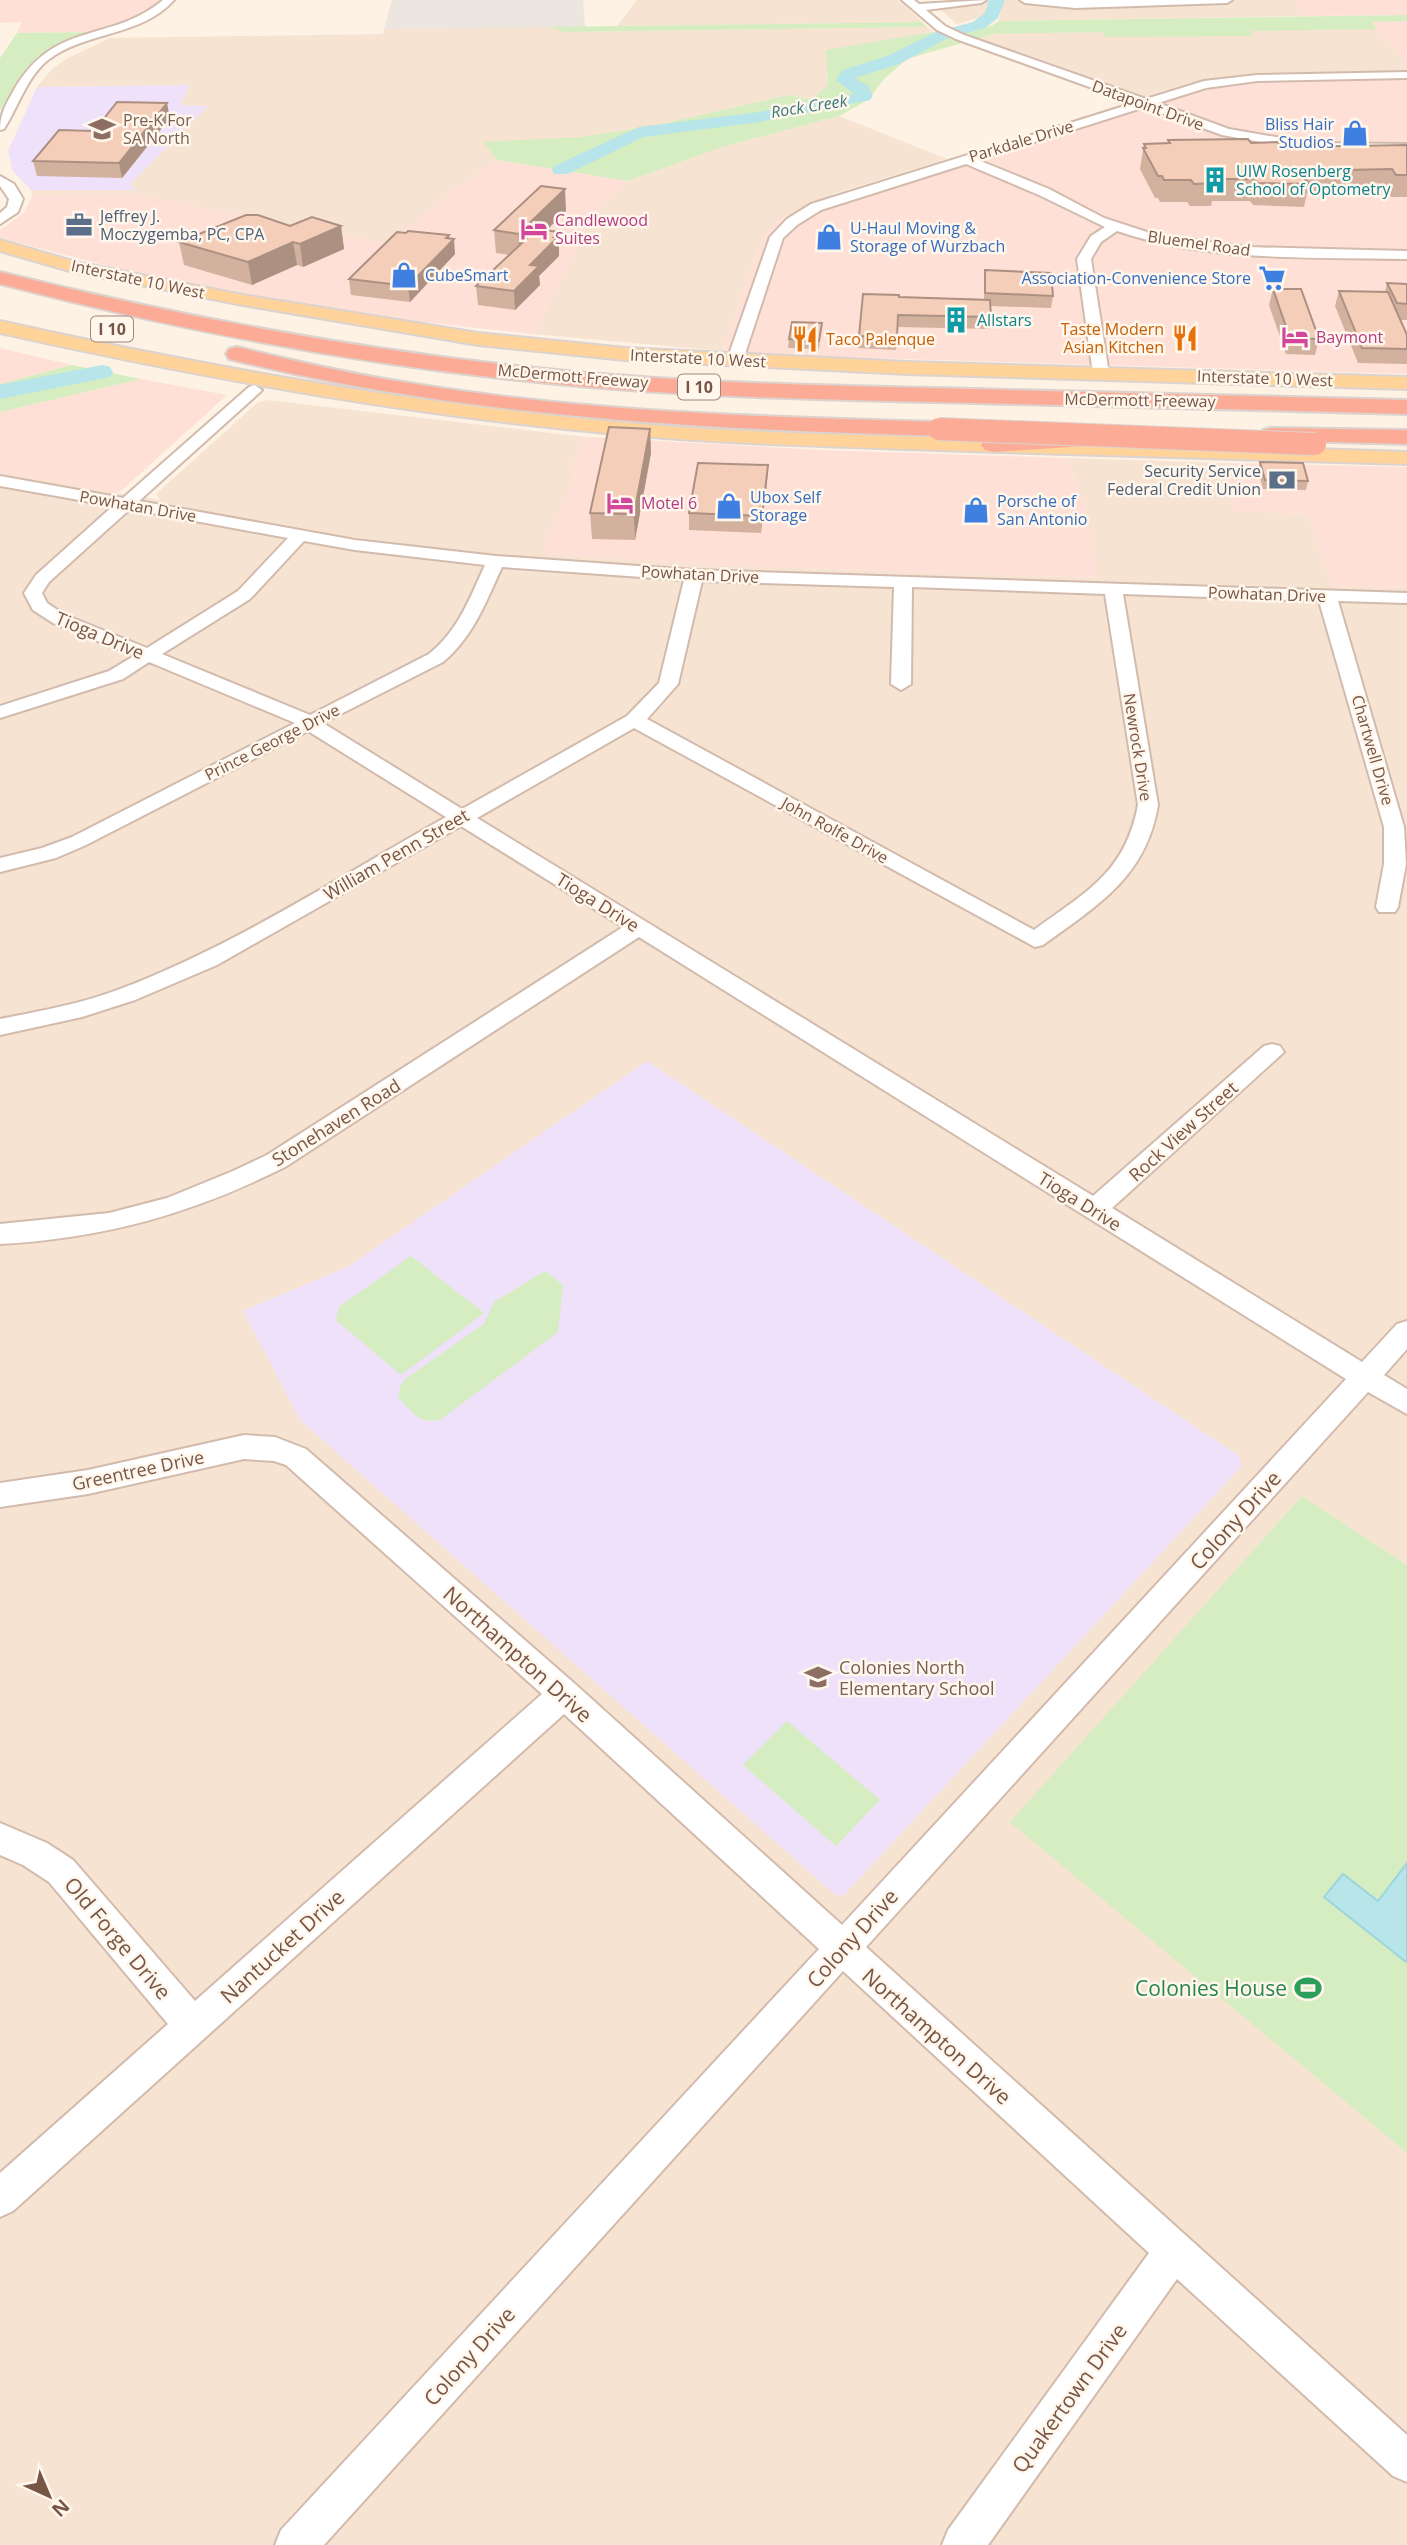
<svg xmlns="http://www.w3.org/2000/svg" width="1407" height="2545" viewBox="0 0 1407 2545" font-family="'Open Sans',sans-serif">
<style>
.residential{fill:#f6e3d2;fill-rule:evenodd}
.commercial{fill:#ffe0d7}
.industrial{fill:#ede5df}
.education{fill:#efe1fa}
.green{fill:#d5edc1}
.water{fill:#b7e5e9;stroke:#9cd6dc;stroke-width:2}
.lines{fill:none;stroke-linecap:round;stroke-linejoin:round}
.river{fill:#b7e5e9;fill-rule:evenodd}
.minor-casing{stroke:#d2bbac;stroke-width:4}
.major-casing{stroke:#dcd3cf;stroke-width:4}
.highway-casing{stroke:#dcd3cf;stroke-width:4}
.minor{fill:#fff;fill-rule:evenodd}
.major{fill:#ffd39a;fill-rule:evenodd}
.highway{fill:#fcab96;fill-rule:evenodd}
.highway-bridge-casing{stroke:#dcd3cf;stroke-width:24;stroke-linecap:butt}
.highway-bridge{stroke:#fcab96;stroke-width:22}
.wall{fill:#d3b19f}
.shaded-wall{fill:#ac9082}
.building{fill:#f5ceb9;stroke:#ac9082;stroke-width:2}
.labels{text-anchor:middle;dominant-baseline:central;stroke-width:5;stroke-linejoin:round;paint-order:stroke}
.far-street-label{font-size:16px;fill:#785647;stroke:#fff6ec}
.far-water-label{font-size:16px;font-style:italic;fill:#3a787f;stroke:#fff6ec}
.far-education-label{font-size:16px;fill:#785e54;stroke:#fff6ec;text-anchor:start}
.far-shop-label{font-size:16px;fill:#366cbe;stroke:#fff6ec;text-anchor:start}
.far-culture-label{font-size:16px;fill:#0d838f;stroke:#fff6ec;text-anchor:start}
.far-service-label{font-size:16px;fill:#4e5e75;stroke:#fff6ec;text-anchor:start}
.far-hotel-label{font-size:16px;fill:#b23c85;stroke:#fff6ec;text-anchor:start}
.shield{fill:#fff6ec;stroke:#a08678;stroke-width:2}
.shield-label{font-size:16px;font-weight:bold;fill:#785647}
.far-food-label{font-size:16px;fill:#c56008;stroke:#fff6ec;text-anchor:end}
.street-label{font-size:18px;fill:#785647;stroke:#fff6ec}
.education-label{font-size:18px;fill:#785e54;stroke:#fff6ec;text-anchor:start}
.near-street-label{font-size:21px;fill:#785647;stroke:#fff6ec}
.near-leisure-label{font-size:21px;fill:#27864d;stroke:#fff6ec;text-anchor:end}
</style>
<rect width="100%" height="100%" fill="#fef2e4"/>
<g class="residential">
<polygon points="637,0 899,0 922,22 617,26"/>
<polygon points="952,0 1293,0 1306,16 999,21 1002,1 991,1 986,14 981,17 957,24 931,2"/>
<polygon points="550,27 564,32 927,27 933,32 826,50 828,86 811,100 788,95 653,126 580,137 484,143 497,160 456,188 389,244 138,195 32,196 31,190 135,189 130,184 207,107 180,105 189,85 37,87 52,69 66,59 110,38 383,34 384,29"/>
<polygon points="1377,29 1407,63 1407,72 1240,75 1192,82 1140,98 977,39 993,34 1102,32 1254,35 1250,30"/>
<polygon points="839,116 947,159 836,193 779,220 763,236 723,351 533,334 575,254 589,219 628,181 722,147"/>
<path d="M 267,400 L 586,437 L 572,465 L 574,478 L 542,553 L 714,565 L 1097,578 L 1086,508 L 1067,458 L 1222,463 L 1233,511 L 1308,514 L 1332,586 L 1407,588 L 1407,1565 L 1302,1496 L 1011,1822 L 1407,2153 L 1407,2545 L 0,2545 L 0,473 L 160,500 L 156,494 L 257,403 ZM 349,1266 L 1242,1466 L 843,1896 L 243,1311 Z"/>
</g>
<g class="commercial">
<polygon points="0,0 161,0 135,16 90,32 17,33 22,22 0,23"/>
<polygon points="1293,0 1407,0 1407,15 1306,16"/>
<polygon points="1407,21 1407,63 1371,22"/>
<polygon points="1407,72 1407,374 764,355 723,351 763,236 779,220 808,204 1192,82 1273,73"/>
<polygon points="497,160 628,181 589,219 575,254 533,334 351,314 116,268 0,238 0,230 24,213 32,196 138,195 389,244 456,188"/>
<polygon points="0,348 72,365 0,384"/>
<polygon points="141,379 227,395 121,491 115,493 0,473 0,412"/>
<polygon points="586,437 822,450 1067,458 1086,508 1098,578 714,565 542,553 574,478 572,465"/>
<polygon points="1222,463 1407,467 1407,588 1332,586 1308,514 1232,511"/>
</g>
<polygon class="industrial" points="392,0 583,0 585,27 384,29"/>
<g class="education">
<polygon points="190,85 180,105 208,106 130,184 136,190 31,190 12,170 8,151 37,87"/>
<polygon points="647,1061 1239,1456 1242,1466 843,1896 834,1894 300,1420 243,1311 349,1266"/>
</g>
<g class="green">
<polygon points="1407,15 1407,21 1372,22 1377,29 1251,31 1254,36 1105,37 1102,32 993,34 977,39 964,33 993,25 999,21"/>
<polygon points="922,22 927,27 564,32 550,27"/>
<path d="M 90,32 C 38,51 28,64 0,111 L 0,58 L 17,33 Z"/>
<polygon points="933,32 962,43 907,59 885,78 868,100 839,116 722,147 628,181 497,160 483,142 580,137 653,126 788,95 811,100 828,85 826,50"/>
<polygon points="72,365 141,379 0,412 0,384"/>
<polygon points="411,1256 484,1313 401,1375 336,1320 339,1307"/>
<path d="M 545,1271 L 563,1285 L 558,1332 L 440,1420 C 418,1424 413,1413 398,1397 L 400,1387 L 405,1379 L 484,1324 L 494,1302 Z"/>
<polygon points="1302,1496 1407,1565 1407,2153 1010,1822"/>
<polygon points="787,1721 880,1800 836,1846 743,1765"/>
</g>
<polygon class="water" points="1407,1863 1407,1961 1406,1962 1324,1897 1343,1874 1378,1901"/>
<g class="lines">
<g class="river">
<polygon points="989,0 1005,0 998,18 985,28 948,38 899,64 855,78 868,86 873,96 870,100 760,122 643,137 568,174 554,174 552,170 554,166 639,127 760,112 854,94 836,80 843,70 887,56 936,32 973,22 985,13"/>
<polygon points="102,365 110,367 113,372 110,377 0,399 0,385"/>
</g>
<g class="minor-casing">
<g id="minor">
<path d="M 163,0 L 174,0 C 141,37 86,31 48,60 C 27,77 18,107 4,129 L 0,130 C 0,114 6,104 14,90 C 55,19 110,44 163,0 Z"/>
<path d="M 902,0 L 914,0 L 919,4 L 986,0 L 981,3 L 926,10 L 945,26 L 964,35 L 1146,99 L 1204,81 L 1257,75 L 1407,72 L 1407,78 L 1257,81 L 1206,88 L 1158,103 L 1229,129 L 1310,143 L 1407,144 L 1407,152 L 1310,151 L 1222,135 L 1145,107 L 978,160 L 1049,189 L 1104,218 L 1156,235 L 1247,247 L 1407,251 L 1407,259 C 1310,257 1209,262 1117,231 L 1101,242 L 1091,259 L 1109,374 L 1101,379 L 1093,374 L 1077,259 L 1091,236 L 1105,227 L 1039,195 L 966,164 L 821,210 L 797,225 L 783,238 L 743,360 L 735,365 L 730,363 L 727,360 L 770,237 L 787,219 L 811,204 L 1134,103 L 956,39 L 937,30 Z"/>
<polygon points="1020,0 1232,0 1227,3 1075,8 1025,3"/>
<polygon points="0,176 14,184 23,199 18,212 0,224 0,213 7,207 9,199 0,186"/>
<path d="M 254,385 L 262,390 L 259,393 L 139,501 L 355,540 L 496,556 L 694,570 L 1407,593 L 1407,603 L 1338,601 L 1404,827 L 1406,864 L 1398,907 L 1395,912 L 1379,912 L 1376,907 L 1384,864 L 1384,827 L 1319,601 L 1123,594 L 1158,805 C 1146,877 1098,905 1043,945 L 1035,947 L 634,728 L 477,818 L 1093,1196 L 1264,1046 L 1272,1044 L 1280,1046 L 1284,1052 L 1112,1208 L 1362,1362 L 1397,1324 L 1407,1321 L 1407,1349 L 1384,1375 L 1407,1389 L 1407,1414 L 1368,1392 L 866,1947 L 1407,2435 L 1407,2482 L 1393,2476 L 1177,2279 L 988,2545 L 942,2545 L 948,2530 L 1149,2253 L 843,1971 L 324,2545 L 275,2545 L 281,2530 L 819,1949 L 564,1714 L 13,2211 L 0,2217 L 0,2173 L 168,2024 L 49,1882 L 23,1865 L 0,1855 L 0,1823 L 47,1843 L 73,1860 L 195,2001 L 542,1694 L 286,1465 L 274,1461 L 244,1459 L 88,1494 L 0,1507 L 0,1483 L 88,1470 L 244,1435 L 275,1437 L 306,1449 L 575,1684 L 842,1925 L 1346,1379 L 639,937 L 285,1167 C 191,1214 105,1238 0,1244 L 0,1224 L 109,1213 L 167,1198 L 233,1171 L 267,1155 L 623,927 L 461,826 L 217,965 L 135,1000 L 82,1017 L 0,1035 L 0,1019 C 40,1011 81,1004 120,989 C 232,947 341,876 446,817 L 308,731 L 86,845 L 56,858 L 0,872 L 0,858 L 42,848 L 72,837 L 295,723 L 149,662 L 123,679 L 0,718 L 0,706 L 109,671 L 134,656 L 53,623 L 33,610 L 24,593 L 36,575 L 113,506 L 0,486 L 0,476 L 123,498 L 249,387 ZM 130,509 L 288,538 L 238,591 L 147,648 L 65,615 L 47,603 L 42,593 L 49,582 ZM 304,541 L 355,550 L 485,565 C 470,598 458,631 429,654 L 310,715 L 162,654 L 250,599 ZM 502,567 L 684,580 L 659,683 L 627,716 L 462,809 L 323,723 L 443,662 C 473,637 486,602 502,567 ZM 702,581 L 894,587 L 891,684 L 901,690 L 911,684 L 912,587 L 1105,594 L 1138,805 C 1125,873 1086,892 1034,930 L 647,719 L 678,684 Z"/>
</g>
</g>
<g class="major-casing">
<g id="major">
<polygon points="0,240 76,262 243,295 478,333 625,348 908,362 1407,377 1407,389 908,374 625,360 478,345 243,305 73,272 0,251"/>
<path d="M 0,321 C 211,368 424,406 639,424 C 747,433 857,435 966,438 C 1113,443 1260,447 1407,452 L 1407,464 C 1260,460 1113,455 966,451 C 857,447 747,445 639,436 C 424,418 211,380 0,333 Z"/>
</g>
</g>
<g class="highway-casing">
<g id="highway">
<path d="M 0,272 C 194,320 389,356 589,373 C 716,384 845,386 973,389 C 1118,393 1262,396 1407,400 L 1407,414 C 1262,410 1117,406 973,403 C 845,400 716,398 589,387 C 389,370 193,334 0,284 Z"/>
<path d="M 237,347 C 294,361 351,374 409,383 C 584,412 762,417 939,422 L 947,424 L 951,429 L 947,434 L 939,436 C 700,429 463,417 229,359 L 226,354 L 229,349 Z"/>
<polygon points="1271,428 1407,430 1407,444 1263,440 1259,435 1263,430"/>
<polygon points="1078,434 1086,436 1090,441 1086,446 993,452 985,450 981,445 985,440 993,438"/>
</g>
</g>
<use href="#minor" class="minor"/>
<use href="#major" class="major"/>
<use href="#highway" class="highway"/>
<g class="highway-bridge-casing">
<polyline id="highway-bridge" points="939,429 1315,444"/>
</g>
<use href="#highway-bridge" class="highway-bridge"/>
</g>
<g class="wall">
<polygon points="170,118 122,178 37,176 33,161 94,131"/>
<polygon points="1168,140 1251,143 1281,147 1407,145 1407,197 1391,197 1387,191 1307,193 1304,207 1253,205 1250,201 1212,201 1211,206 1190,206 1187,202 1160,202 1158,198 1155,198 1140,169 1144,144 1167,143"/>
<polygon points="566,211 546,231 559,232 559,256 539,276 540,285 515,310 478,305 476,286 510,255 496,253 494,230"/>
<polygon points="290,226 341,226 344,249 303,267 297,265 252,285 184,265 179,242"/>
<polygon points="449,235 455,254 410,302 351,295 349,279"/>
<polygon points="985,270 1053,296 1051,308 990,306 991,317 990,329 898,327 896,350 858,348 863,294 899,297 984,299"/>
<polygon points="1387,283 1407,284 1407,320 1400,320 1407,335 1407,364 1358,363 1335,306 1339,291 1385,292"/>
<polygon points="1273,289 1319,339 1315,355 1286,354 1269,305"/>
<polygon points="821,331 819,349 788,348 789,339"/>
<polygon points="650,429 651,453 635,540 592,539 590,513"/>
<polygon points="1260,462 1308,481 1306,490 1263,489 1258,471"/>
<polygon points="768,465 767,482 761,533 689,530 689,513"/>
</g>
<g class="shaded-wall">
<polygon points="167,103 170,118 122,178 119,163"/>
<polygon points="565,189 566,211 520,256 518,234"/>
<polygon points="341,226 344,249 303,267 300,244"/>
<polygon points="559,232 559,256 539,276 540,285 515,310 514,291 530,265"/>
<polygon points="449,235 449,243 454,239 455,254 410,302 408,286"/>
<polygon points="293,242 297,265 252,285 248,262"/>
<polygon points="650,429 651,453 635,540 634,514"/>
<polygon points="768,465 767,482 761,533 762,516"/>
</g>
<g class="building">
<polygon points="117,102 167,103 119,163 33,161 59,130 94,131"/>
<polygon points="1248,139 1251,143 1278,142 1281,147 1407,145 1407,175 1396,175 1392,169 1298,171 1309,184 1257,183 1255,179 1212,179 1215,183 1194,184 1191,180 1164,180 1162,176 1158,176 1143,148 1146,148 1144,144 1170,143 1168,140"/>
<polygon points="541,186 565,189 518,234 494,230"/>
<polygon points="246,215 258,215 290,226 312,217 341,226 300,244 293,242 248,262 179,242"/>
<polygon points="537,229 559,232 554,237 558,237 530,265 539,266 514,291 476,286"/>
<polygon points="408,231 449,235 446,238 454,239 408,286 349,279 397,232 406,233"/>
<polygon points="985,270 1051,273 1053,296 985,293"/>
<polygon points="1387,283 1407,284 1407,304 1397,303"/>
<polygon points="1273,289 1301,289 1319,339 1290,338"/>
<polygon points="1339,291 1388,292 1407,335 1407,349 1362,348"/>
<polygon points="863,294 899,295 899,297 990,300 991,317 898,315 897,338 859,336"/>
<polygon points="792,322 822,323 819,341 789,339"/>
<polygon points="609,427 650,429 634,514 590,513"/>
<polygon points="1260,462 1303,463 1308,481 1265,480"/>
<polygon points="698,463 768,465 762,516 689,513"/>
</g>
<defs>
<g id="school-bare" transform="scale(2.1)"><path d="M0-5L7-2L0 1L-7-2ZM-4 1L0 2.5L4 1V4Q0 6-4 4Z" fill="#8d6e63" stroke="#fff6ec" stroke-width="2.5" paint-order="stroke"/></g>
<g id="shop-bare" transform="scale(2.1)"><path d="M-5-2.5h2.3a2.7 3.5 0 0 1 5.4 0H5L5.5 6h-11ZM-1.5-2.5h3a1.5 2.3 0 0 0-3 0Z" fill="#3f7fe0" stroke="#fff6ec" stroke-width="2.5" paint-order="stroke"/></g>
<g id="building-bare" transform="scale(2.1)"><path d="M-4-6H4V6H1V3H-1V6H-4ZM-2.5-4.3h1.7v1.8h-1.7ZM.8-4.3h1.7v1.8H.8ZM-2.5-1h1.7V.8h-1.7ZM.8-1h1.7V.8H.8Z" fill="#0f9aa8" stroke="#fff6ec" stroke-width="2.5" paint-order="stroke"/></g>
<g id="office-bare" transform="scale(2.1)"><path d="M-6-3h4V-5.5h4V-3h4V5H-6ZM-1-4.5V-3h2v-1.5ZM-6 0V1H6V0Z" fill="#5c6f8a" stroke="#fff6ec" stroke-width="2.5" paint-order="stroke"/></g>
<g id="hotel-bare" transform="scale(2.1)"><path d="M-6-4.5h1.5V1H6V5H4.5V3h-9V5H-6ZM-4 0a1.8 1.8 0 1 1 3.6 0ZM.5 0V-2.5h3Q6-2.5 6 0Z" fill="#d1479c" stroke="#fff6ec" stroke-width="2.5" paint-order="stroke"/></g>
<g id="supermarket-bare" transform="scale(2.1)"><path d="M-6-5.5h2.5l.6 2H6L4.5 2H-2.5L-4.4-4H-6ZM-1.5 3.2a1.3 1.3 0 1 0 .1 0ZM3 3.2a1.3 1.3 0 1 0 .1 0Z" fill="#3f7fe0" stroke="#fff6ec" stroke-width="2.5" paint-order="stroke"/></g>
<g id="restaurant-bare" transform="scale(2.1)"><path d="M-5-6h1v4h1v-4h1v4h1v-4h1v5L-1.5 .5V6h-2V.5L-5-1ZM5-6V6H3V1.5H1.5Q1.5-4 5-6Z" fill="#e8710a" stroke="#fff6ec" stroke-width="2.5" paint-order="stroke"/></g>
<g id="bank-bare" transform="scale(2.1)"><path d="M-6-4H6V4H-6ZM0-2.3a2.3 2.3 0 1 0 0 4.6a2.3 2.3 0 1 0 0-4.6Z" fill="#5c6f8a" stroke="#fff6ec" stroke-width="2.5" paint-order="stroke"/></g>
<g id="stadium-bare" transform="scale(2.1)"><path d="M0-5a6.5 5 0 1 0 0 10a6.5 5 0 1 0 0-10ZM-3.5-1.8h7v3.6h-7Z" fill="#2e9e5b" stroke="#fff6ec" stroke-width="2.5" paint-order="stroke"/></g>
</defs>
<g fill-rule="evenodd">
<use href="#school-bare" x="102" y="129"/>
<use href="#shop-bare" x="1355" y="133"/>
<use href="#building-bare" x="1215" y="180"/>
<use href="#office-bare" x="79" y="225"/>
<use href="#hotel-bare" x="534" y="229"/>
<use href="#shop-bare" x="829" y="237"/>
<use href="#shop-bare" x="404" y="275"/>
<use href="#supermarket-bare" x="1272" y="278"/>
<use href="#building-bare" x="956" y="320"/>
<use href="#hotel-bare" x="1295" y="337"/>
<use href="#restaurant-bare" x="1185" y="338"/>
<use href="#restaurant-bare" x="805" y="339"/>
<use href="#bank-bare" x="1282" y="480"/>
<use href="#hotel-bare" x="620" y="503"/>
<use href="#shop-bare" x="729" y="506"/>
<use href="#shop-bare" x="976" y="510"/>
<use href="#school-bare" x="818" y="1677"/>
<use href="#stadium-bare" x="1308" y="1988"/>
</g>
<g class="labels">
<g class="far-street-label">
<text transform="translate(1148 105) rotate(20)">Datapoint Drive</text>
<text transform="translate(1021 141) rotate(-17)">Parkdale Drive</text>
<text transform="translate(1199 243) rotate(8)">Bluemel Road</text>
<text transform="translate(138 279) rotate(12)">Interstate 10 West</text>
<text transform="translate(698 358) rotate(3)">Interstate 10 West</text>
<text transform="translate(573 376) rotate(5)">McDermott Freeway</text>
<text transform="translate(1265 378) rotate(2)">Interstate 10 West</text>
<text transform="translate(1140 400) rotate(1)">McDermott Freeway</text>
<text transform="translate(138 506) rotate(10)">Powhatan Drive</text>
<text transform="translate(700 574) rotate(3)">Powhatan Drive</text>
<text transform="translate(1267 594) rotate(2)">Powhatan Drive</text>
<text transform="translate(272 742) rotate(-27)">Prince George Drive</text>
<text transform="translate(1138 747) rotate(81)">Newrock Drive</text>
<text transform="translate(1373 750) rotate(74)">Chartwell Drive</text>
<text transform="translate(835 830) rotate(29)">John Rolfe Drive</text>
</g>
<g class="far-water-label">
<text transform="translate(809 106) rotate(-9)">Rock Creek</text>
</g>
<g class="far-education-label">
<text x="123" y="120">Pre-K For<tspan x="123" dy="18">SA North</tspan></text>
</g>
<g class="far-shop-label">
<text x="1334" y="124" text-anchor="end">Bliss Hair<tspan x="1334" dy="18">Studios</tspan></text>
<text x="850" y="228">U-Haul Moving &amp;<tspan x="850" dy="18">Storage of Wurzbach</tspan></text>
<text x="425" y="275">CubeSmart</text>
<text x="1251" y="278" text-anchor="end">Association-Convenience Store</text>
<text x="750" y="497">Ubox Self<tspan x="750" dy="18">Storage</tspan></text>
<text x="997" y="501">Porsche of<tspan x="997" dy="18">San Antonio</tspan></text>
</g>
<g class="far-culture-label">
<text x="1236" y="171">UIW Rosenberg<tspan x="1236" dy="18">School of Optometry</tspan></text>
<text x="977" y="320">Allstars</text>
</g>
<g class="far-service-label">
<text x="100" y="216">Jeffrey J.<tspan x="100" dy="18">Moczygemba, PC, CPA</tspan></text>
<text x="1261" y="471" text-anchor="end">Security Service<tspan x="1261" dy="18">Federal Credit Union</tspan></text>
</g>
<g class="far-hotel-label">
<text x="555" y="220">Candlewood<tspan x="555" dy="18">Suites</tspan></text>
<text x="1316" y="337">Baymont</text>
<text x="641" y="503">Motel 6</text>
</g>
<g class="shield">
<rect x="91" y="316.5" width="42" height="25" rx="5"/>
<rect x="678" y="374.5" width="42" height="25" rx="5"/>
</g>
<g class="shield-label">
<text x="112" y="329">I 10</text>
<text x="699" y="387">I 10</text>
</g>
<g class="far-food-label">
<text x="1164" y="329">Taste Modern<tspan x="1164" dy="18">Asian Kitchen</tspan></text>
<text x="826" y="339" text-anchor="start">Taco Palenque</text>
</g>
<g class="street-label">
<text transform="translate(100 635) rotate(23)">Tioga Drive</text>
<text transform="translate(396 854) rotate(-30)">William Penn Street</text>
<text transform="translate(598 902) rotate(32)">Tioga Drive</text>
<text transform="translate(336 1122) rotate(-32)">Stonehaven Road</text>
<text transform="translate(1183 1131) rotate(-42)">Rock View Street</text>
<text transform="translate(1080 1201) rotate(32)">Tioga Drive</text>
<text transform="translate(138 1470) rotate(-12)">Greentree Drive</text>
</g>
<g class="education-label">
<text x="839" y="1667">Colonies North<tspan x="839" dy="21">Elementary School</tspan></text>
</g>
<g class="near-street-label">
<text transform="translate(1235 1520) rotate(-48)">Colony Drive</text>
<text transform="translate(518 1654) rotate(42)">Northampton Drive</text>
<text transform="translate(118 1938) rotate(50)">Old Forge Drive</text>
<text transform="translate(852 1938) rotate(-48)">Colony Drive</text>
<text transform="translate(282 1946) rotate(-42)">Nantucket Drive</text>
<text transform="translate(937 2036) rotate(42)">Northampton Drive</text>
<text transform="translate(469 2356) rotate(-48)">Colony Drive</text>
<text transform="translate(1069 2398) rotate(-54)">Quakertown Drive</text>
</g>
<g class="near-leisure-label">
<text x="1287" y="1988">Colonies House</text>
</g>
</g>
<g transform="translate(49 2496) rotate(136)" stroke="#fff6ec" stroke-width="5" paint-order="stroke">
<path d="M0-5L12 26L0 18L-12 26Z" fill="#785647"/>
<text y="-10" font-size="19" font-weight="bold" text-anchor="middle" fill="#785647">N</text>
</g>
</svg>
